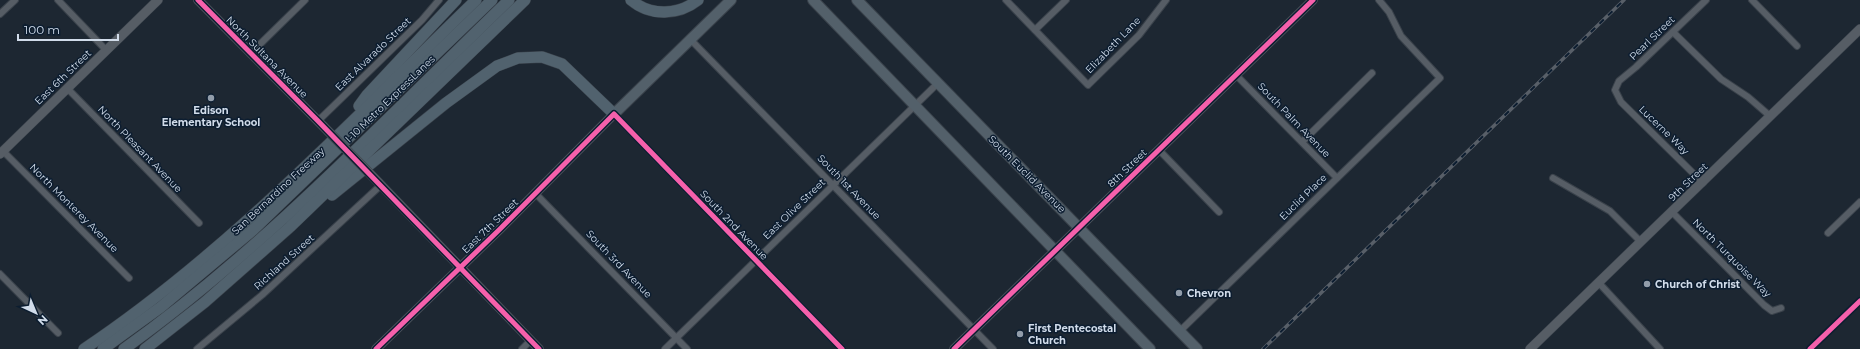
<svg xmlns="http://www.w3.org/2000/svg" width="1860" height="349" viewBox="0 0 1860 349" font-family="Montserrat,sans-serif">
<style>
.lines{fill:none;stroke-linecap:round;stroke-linejoin:round}
.street-casing{stroke:#3a424b;stroke-width:8}
.secondary-casing{stroke:#3a424b;stroke-width:10}
.primary-casing{stroke:#3a424b;stroke-width:12}
.highway-casing{stroke:#3a424b;stroke-width:12}
.street{stroke:#565d65;stroke-width:6}
.secondary{stroke:#565d65;stroke-width:9}
.primary{stroke:#53606a;stroke-width:10}
.highway{stroke:#51626e;stroke-width:11}
.rail-casing{stroke:#585f68;stroke-width:3.5}
.rail{stroke:#0c1d30;stroke-width:2;stroke-dasharray:6;stroke-linecap:butt}
.secondary-bridge-casing{stroke:#3a424b;stroke-width:10;stroke-linecap:butt}
.secondary-bridge{stroke:#565d65;stroke-width:9}
.cycleway-casing{stroke:#0c1d30;stroke-width:8}
.cycleway{stroke:#f560ab;stroke-width:5}
.poi-dot{fill:#929daa;stroke:#0c1d30;stroke-width:1.5}
.labels{text-anchor:middle;dominant-baseline:central;stroke-width:3;stroke-linejoin:round;paint-order:stroke}
.street-label{font-size:10px;fill:#d1dcea;stroke:#0c1d30}
.poi-label{font-size:10px;font-weight:bold;fill:#d1dcea;stroke:#0c1d30;text-anchor:start}
</style>
<rect width="100%" height="100%" fill="#1d2732"/>
<g class="lines">
<g class="street-casing">
<g id="street">
<polyline points="58,0 106,50"/>
<polyline points="1006,0 1088,85 1139,35 1166,0"/>
<polyline points="1752,0 1797,46"/>
<polyline points="0,14 15,0"/>
<polyline points="1035,30 1066,0"/>
<polyline points="1673,32 1721,79 1748,97 1770,116"/>
<polyline points="690,39 993,349"/>
<polyline points="250,54 305,0"/>
<polyline points="1236,75 1337,178"/>
<polyline points="67,88 199,223"/>
<polyline points="614,114 842,349"/>
<polyline points="318,121 422,20 439,0"/>
<polyline points="1302,142 1372,73"/>
<polyline points="1159,150 1219,212"/>
<polyline points="3,151 129,278"/>
<polyline points="1553,178 1610,211 1641,242"/>
<polyline points="1703,183 1621,102 1615,90 1619,81 1636,67 1706,0"/>
<polyline points="536,194 687,349"/>
<polyline points="1672,212 1764,305 1772,311 1781,308"/>
<polyline points="1828,233 1860,202"/>
<polyline points="0,274 58,333"/>
<polyline points="1599,283 1660,349"/>
<polyline points="1180,331 1440,78 1401,36 1389,12 1379,0"/>
<polyline points="197,349 262,295 381,185"/>
<polyline points="522,349 531,340"/>
<polyline points="665,349 938,83"/>
</g>
</g>
<g class="secondary-casing">
<g id="secondary">
<polyline points="198,0 323,126"/>
<polyline points="0,154 158,0"/>
<polyline points="379,183 539,349"/>
<polyline points="376,349 500,229 614,114"/>
<polyline points="954,349 1313,0"/>
<polyline points="1530,349 1860,29"/>
</g>
</g>
<g class="primary-casing">
<g id="primary">
<polyline points="813,0 1150,349"/>
<polyline points="857,0 1197,349"/>
<polyline points="614,114 731,0"/>
</g>
</g>
<g class="highway-casing">
<g id="highway">
<path d="M 631,0 C 651,17 679,15 698,0"/>
<polyline points="359,106 367,95 456,0"/>
<polyline points="332,195 446,103 497,66 518,58 542,57 562,64 614,114"/>
<path d="M 84,349 C 229,252 351,121 476,0"/>
<polyline points="103,349 161,307 253,230 492,0"/>
<path d="M 124,349 C 265,248 385,120 509,0"/>
<polyline points="145,349 205,302 290,227 525,0"/>
</g>
</g>
<use href="#street" class="street"/>
<use href="#secondary" class="secondary"/>
<use href="#primary" class="primary"/>
<use href="#highway" class="highway"/>
<g class="rail-casing">
<polyline id="rail" points="1263,349 1624,0"/>
</g>
<use href="#rail" class="rail"/>
<g class="secondary-bridge-casing">
<polyline id="secondary-bridge" points="323,126 379,183"/>
</g>
<use href="#secondary-bridge" class="secondary-bridge"/>
<g class="cycleway-casing">
<g id="cycleway">
<polyline points="198,0 318,121 539,349"/>
<polyline points="376,349 500,229 614,114 842,349"/>
<polyline points="954,349 1313,0"/>
<polyline points="1810,349 1860,301"/>
</g>
</g>
<use href="#cycleway" class="cycleway"/>
</g>
<g class="poi-dot">
<circle cx="211" cy="98" r="4"/>
<circle cx="1647" cy="284" r="4"/>
<circle cx="1179" cy="293" r="4"/>
<circle cx="1020" cy="334" r="4"/>
</g>
<g class="labels">
<g class="street-label">
<text transform="translate(1652 38) rotate(-44)">Pearl Street</text>
<text transform="translate(1113 45) rotate(-46)">Elizabeth Lane</text>
<text transform="translate(373 54) rotate(-44)">East Alvarado Street</text>
<text transform="translate(267 57) rotate(45)">North Sultana Avenue</text>
<text transform="translate(63 77) rotate(-44)">East 6th Street</text>
<text transform="translate(390 99) rotate(-44)">I-10 Metro ExpressLanes</text>
<text transform="translate(1294 120) rotate(46)">South Palm Avenue</text>
<text transform="translate(1664 130) rotate(44)">Lucerne Way</text>
<text transform="translate(140 149) rotate(46)">North Pleasant Avenue</text>
<text transform="translate(1127 168) rotate(-44)">8th Street</text>
<text transform="translate(1027 174) rotate(45)">South Euclid Avenue</text>
<text transform="translate(1688 182) rotate(-44)">9th Street</text>
<text transform="translate(849 187) rotate(46)">South 1st Avenue</text>
<text transform="translate(278 191) rotate(-43)">San Bernardino Freeway</text>
<text transform="translate(1303 197) rotate(-44)">Euclid Place</text>
<text transform="translate(74 208) rotate(45)">North Monterey Avenue</text>
<text transform="translate(794 209) rotate(-44)">East Olive Street</text>
<text transform="translate(734 225) rotate(46)">South 2nd Avenue</text>
<text transform="translate(490 226) rotate(-44)">East 7th Street</text>
<text transform="translate(1732 258) rotate(45)">North Turquoise Way</text>
<text transform="translate(284 262) rotate(-42)">Richland Street</text>
<text transform="translate(619 264) rotate(46)">South 3rd Avenue</text>
</g>
<g class="poi-label">
<text x="211" y="110" text-anchor="middle">Edison<tspan x="211" dy="12">Elementary School</tspan></text>
<text x="1655" y="284">Church of Christ</text>
<text x="1187" y="293">Chevron</text>
<text x="1028" y="328">First Pentecostal<tspan x="1028" dy="12">Church</tspan></text>
</g>
</g>
<g transform="translate(36 313) rotate(136)" stroke="#0c1d30" stroke-width="3" paint-order="stroke">
<path d="M0-3L7 15L0 10L-7 15Z" fill="#d1dcea"/>
<text y="-6" font-size="11" font-weight="bold" text-anchor="middle" fill="#d1dcea">N</text>
</g>
<path d="M18 34v6h100v-6" fill="none" stroke="#d1dcea" stroke-width="2"/>
<text x="24" y="34" font-size="12" fill="#d1dcea" stroke="#0c1d30" stroke-width="3" paint-order="stroke">100 m</text>
</svg>
